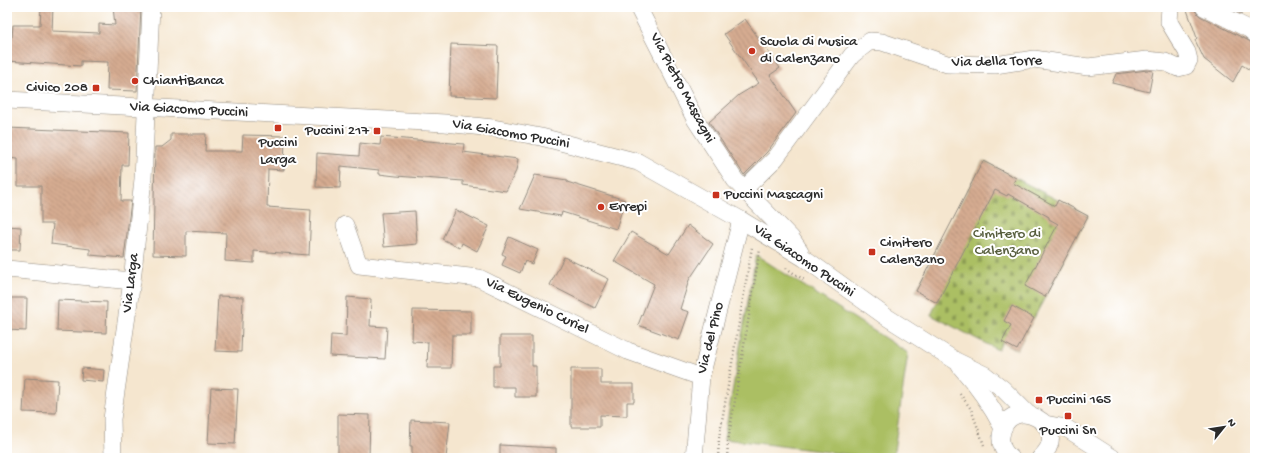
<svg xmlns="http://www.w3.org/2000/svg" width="1262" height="465" viewBox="0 0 1262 465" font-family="'Gochi Hand',sans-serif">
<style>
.green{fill:#abbf64;stroke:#6b7548}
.cemetery{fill:url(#cemetery-stones);stroke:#6b7548}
.building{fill:url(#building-back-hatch)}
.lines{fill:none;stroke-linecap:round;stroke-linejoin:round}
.minor-casing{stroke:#90887d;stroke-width:18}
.path{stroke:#90887d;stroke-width:2.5;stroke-dasharray:1 3;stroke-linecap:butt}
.minor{stroke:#fff;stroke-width:17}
.poi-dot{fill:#c8321e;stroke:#fff;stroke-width:1.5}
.labels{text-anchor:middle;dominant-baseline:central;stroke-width:4;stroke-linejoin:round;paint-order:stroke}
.poi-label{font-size:15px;fill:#2b2b2b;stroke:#fff;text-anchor:start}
.street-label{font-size:15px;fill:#2b2b2b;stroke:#fff}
.park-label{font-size:15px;fill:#585f3f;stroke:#fff}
</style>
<defs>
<pattern id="cemetery-stones" width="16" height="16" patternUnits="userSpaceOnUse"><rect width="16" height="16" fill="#abbf64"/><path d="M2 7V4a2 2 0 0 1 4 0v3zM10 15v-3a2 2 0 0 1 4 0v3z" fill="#8b9b53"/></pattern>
<pattern id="building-back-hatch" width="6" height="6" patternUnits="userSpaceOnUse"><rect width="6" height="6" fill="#d6ac91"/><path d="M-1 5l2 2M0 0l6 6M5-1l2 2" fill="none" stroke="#ae8c77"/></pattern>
</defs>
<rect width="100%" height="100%" fill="#fff"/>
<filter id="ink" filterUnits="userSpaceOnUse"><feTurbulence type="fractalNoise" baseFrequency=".025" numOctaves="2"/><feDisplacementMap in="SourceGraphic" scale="8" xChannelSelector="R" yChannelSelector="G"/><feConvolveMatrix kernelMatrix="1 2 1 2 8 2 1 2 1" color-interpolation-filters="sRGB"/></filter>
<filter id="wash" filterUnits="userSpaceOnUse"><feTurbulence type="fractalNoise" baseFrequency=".012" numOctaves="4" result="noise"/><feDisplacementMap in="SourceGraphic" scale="16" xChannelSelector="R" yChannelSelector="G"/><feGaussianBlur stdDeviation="0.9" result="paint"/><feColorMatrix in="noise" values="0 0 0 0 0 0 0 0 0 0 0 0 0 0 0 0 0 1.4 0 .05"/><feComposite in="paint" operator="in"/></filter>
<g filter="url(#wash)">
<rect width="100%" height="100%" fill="#f5e6cf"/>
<polygon class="green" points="756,255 908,353 893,458 877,458 724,439"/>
<polygon class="cemetery" points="983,161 1088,216 1017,350 1002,342 998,350 931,315 937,302 916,291"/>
<g id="blocks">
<g class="building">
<polygon points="41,7 53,7 52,31 99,33 99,24 115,25 113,7 141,7 137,91 107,90 108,62 81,61 81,66 7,61 7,37 12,37 13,25 40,25"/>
<polygon points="1186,7 1194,7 1196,12 1200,16 1255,44 1255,62 1250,70 1242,65 1233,82 1204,59 1195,40 1197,38"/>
<polygon points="1227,7 1244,7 1241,14"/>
<polygon points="745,19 780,68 770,75 796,113 767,152 744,175 709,122 739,95 759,83 724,34"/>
<polygon points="451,44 498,46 496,98 449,96"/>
<polygon points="1147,70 1153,71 1149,92 1112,83 1116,74"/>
<polygon points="7,128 129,133 128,165 122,165 121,201 131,201 124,258 90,255 90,249 51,244 53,224 41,224 41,186 18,186 18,159 7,158"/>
<polygon points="171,134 206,134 205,151 242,151 243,135 285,136 284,170 268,169 267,207 311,210 309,255 254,251 254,263 225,261 226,233 186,231 186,256 153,255 155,147 162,147 171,140"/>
<polygon points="381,137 464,144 463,152 518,159 516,171 506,191 463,185 463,181 396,176 379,174 379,170 341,166 340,188 316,187 317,153 359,156 360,143 380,145"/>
<polygon points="983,161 1016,178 1013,183 1055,206 1058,200 1088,216 1045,297 1025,286 1058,224 1049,219 1049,217 1008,194 1007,196 995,190 937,303 916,291"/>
<polygon points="535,175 567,180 567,182 625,200 616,229 562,212 561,216 520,209"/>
<polygon points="456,210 489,226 477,251 462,243 460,248 442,239"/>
<polygon points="415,211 417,244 384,247 381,213"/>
<polygon points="688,225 713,244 689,280 680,309 689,312 679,340 638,325 654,284 614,261 631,232 669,254"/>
<polygon points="7,226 21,227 20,250 7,250"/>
<polygon points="509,237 538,250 532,264 525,261 520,273 502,265 506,256 502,254"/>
<polygon points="564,257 609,279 595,308 550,285"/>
<polygon points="218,296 243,297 241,352 215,351"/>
<polygon points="347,297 371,299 370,326 387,327 385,359 330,356 331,335 346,336"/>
<polygon points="7,298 27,298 26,331 7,330"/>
<polygon points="58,300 107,302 106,333 57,331"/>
<polygon points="1012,306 1034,318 1017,350 1002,342 1011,325 1004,321"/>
<polygon points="413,310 471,311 471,335 452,335 451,368 427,368 428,342 412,341"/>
<polygon points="500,336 532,336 532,366 536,366 536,397 515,397 515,387 493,387 493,366 500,366"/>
<polygon points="82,368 104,370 103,382 81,380"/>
<polygon points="571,369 601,369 601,384 634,384 634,402 627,402 627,416 600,415 600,427 571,427"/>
<polygon points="25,378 58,380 56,413 23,412"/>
<polygon points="211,388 238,389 235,444 208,443"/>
<polygon points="338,414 370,415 369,458 338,458"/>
<polygon points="411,420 450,422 446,458 412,458 412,446 410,446"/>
<polygon points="500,445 556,448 556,458 500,458"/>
</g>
</g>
</g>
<g filter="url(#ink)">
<use href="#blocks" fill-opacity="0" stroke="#90887d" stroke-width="1"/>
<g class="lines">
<g class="minor-casing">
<g id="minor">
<polyline points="638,7 695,119 735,180 791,238 800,251"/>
<polyline points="1204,7 1249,29 1255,34"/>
<polyline points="7,100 445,123 493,128 541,137 638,162 741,220 804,258 885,316 956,361 985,375 1003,389 1028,414"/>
<polyline points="743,190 775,159 852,55 870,41 882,42 947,64 995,65 1034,59 1088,67 1147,60 1165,62 1178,68 1186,66 1189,60 1187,52 1169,22 1170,7"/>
<polyline points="345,225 359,265 479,278 628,351 701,377"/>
<polyline points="7,269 132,281"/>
<path d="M 960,366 C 977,385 991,405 1003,428"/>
<polyline points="1045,424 1066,428 1113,458"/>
<polyline points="113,458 112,419 132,281 143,179 151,7"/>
<polyline points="694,458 701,377 741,220"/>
<path d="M 1011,458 C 1004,453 1000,445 1001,436 C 1008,390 1076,426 1040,458"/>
</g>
</g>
<g class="path">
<polyline points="786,268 804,280"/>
<polyline points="960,394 971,409 984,445"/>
<polyline points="718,458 719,438 752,247"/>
<polyline points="727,458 728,442 760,249"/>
</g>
<use href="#minor" class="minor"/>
</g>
</g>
<g class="poi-dot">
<circle cx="752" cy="51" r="4"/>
<circle cx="135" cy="81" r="4"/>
<rect x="92" y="84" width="8" height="8" rx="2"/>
<rect x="274" y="124" width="8" height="8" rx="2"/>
<rect x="373" y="127" width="8" height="8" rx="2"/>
<rect x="712" y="191" width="8" height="8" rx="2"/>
<circle cx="601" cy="207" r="4"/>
<rect x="868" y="248" width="8" height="8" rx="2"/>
<rect x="1035" y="396" width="8" height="8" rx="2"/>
<rect x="1064" y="412" width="8" height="8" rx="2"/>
</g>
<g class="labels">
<g class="poi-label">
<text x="760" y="42">Scuola di Musica<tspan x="760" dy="17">di Calenzano</tspan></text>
<text x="143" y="81">ChiantiBanca</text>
<text x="88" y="88" text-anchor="end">Civico 208</text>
<text x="369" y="131" text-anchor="end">Puccini 217</text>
<text x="278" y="143" text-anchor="middle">Puccini<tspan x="278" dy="17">Larga</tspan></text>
<text x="724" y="195">Puccini Mascagni</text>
<text x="609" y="207">Errepi</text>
<text x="880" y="243">Cimitero<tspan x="880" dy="17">Calenzano</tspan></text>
<text x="1047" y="400">Puccini 165</text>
<text x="1068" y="431" text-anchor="middle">Puccini Sn</text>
</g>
<g class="street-label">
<text transform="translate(997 62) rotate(-1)">Via della Torre</text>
<text transform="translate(682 88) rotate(62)">Via Pietro Mascagni</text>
<text transform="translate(189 110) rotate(3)">Via Giacomo Puccini</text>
<text transform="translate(511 134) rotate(10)">Via Giacomo Puccini</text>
<text transform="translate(804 261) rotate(34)">Via Giacomo Puccini</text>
<text transform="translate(131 283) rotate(-83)">Via Larga</text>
<text transform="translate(537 306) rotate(26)">Via Eugenio Curiel</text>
<text transform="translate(711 338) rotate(-76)">Via del Pino</text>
</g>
<g class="park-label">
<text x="1007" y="234">Cimitero di<tspan x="1007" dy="17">Calenzano</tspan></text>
</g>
</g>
<rect width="1262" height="465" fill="none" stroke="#fff" stroke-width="24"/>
<g transform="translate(1224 427) rotate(60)" stroke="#ffffff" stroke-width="3" paint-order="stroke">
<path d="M0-3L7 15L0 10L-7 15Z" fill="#2b2b2b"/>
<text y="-6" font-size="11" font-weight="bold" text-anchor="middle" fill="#2b2b2b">N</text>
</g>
</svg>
